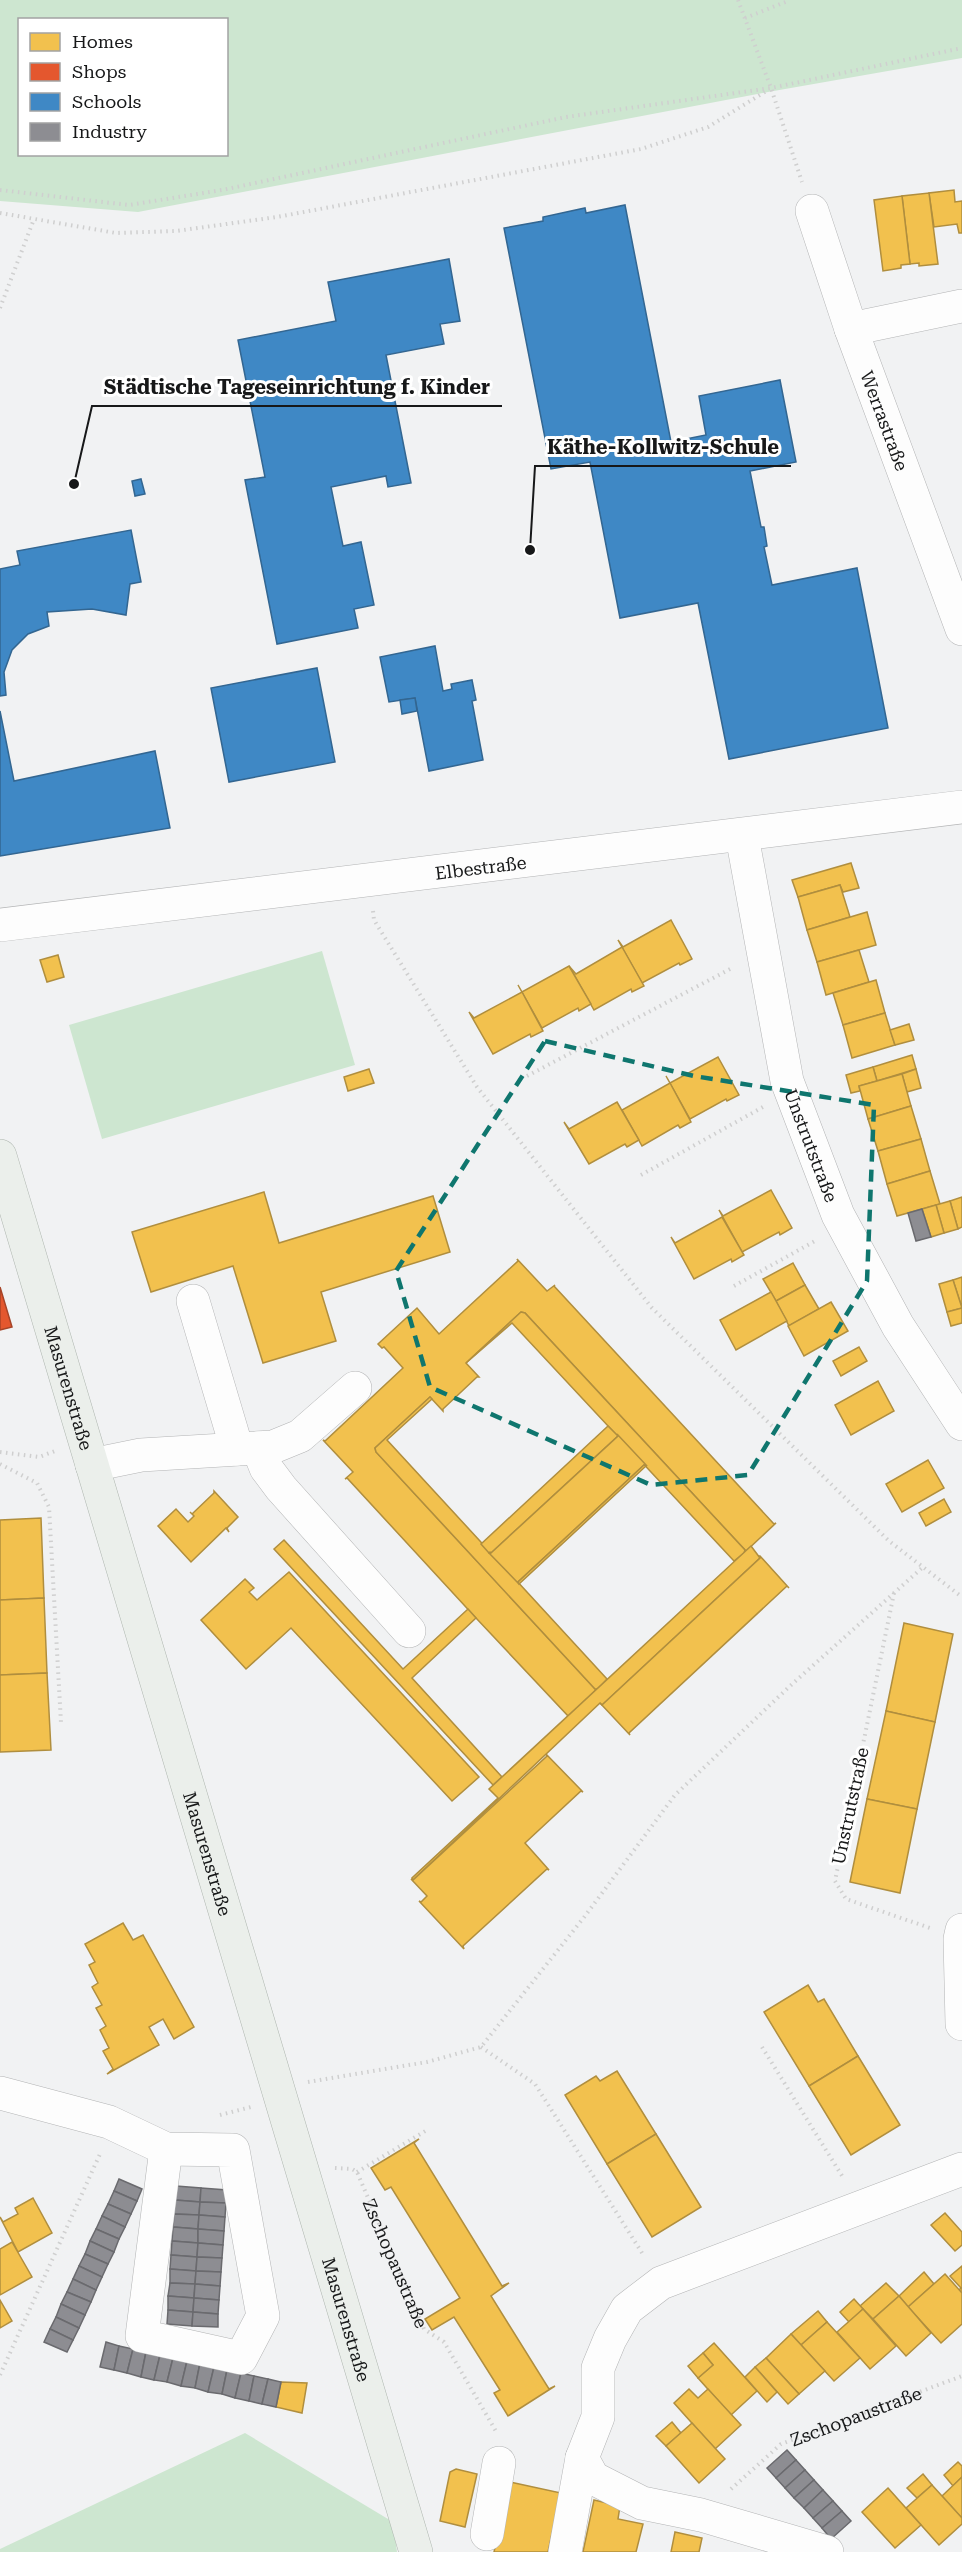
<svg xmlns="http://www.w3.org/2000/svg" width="962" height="2552" viewBox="0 0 962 2552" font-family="'Roboto Serif',serif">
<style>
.green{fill:#cde6d0;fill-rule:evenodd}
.homes{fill:#f2c14e;stroke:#b08e3e;stroke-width:1.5}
.shops{fill:#e4572e;stroke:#a64428;stroke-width:1.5}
.schools{fill:#3f88c5;stroke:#336691;stroke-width:1.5}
.industry{fill:#8d8d92;stroke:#6a6a6e;stroke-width:1.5}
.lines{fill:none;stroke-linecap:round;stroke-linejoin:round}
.minor-casing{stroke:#b3b4b5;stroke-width:34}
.major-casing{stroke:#aeb6af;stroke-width:34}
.path{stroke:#cfcfcf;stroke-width:4;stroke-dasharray:1.5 4.5;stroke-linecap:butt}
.minor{stroke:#fdfdfd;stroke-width:33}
.major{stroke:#ebefeb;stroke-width:33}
.marked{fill:none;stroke:#0f766e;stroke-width:4.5;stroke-dasharray:12 8;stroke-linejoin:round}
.labels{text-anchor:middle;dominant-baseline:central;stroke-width:6;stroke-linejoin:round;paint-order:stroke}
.street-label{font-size:18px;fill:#171819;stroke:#fff}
.leader{fill:none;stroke:#171819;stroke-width:2}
.callout-dot{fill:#171819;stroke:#fff;stroke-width:2}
.callout-label{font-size:20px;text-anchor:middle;font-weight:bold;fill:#171819;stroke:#fff;stroke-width:6;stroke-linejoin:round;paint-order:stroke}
</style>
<rect width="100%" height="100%" fill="#f1f2f3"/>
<g class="green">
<path d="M 0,0 L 962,0 L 962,58 L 768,92 L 138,212 L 0,201 ZM 20,20 L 226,20 L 226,154 L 20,154 Z"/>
<polygon points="322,951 355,1065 102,1139 69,1025"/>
<polygon points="245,2433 393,2522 397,2552 0,2552 0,2549"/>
</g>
<g class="homes">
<polygon points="954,190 955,202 962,201 962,233 959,233 957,224 934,227 929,193"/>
<polygon points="929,193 938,264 919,266 919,263 910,264 902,196"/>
<polygon points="902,196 910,264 901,265 901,268 883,271 874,200"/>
<polygon points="851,863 859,888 843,892 840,885 798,897 792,880"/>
<polygon points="840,885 850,917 807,930 798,897"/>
<polygon points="867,912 876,945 817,962 807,930"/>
<polygon points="671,920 692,959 680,965 679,963 642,983 618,940 623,947"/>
<polygon points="622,947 644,986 632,992 631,989 594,1010 569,966 576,974"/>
<polygon points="859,950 869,982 826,995 817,962"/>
<polygon points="58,955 64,977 47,982 40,960"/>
<polygon points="569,966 591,1004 579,1011 578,1008 542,1028 518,985 522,992"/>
<polygon points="876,980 885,1013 843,1025 833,993"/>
<polygon points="522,992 543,1031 531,1037 530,1034 493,1054 469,1012 474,1018"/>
<polygon points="885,1013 895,1045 852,1058 843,1025"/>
<polygon points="909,1024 914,1040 895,1045 890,1030"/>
<polygon points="912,1055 916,1069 877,1081 873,1067"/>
<polygon points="718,1057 739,1095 727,1101 726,1099 690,1119 666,1076 670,1083"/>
<polygon points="873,1067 877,1081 859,1086 860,1091 851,1093 846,1075"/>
<polygon points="369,1069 374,1083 348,1091 344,1077"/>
<polygon points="916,1069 921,1088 907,1092 902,1074"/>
<polygon points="902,1074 911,1106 868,1119 859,1086"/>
<polygon points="670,1083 691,1122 680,1128 678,1125 642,1146 622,1110"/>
<polygon points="617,1102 639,1140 627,1147 625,1144 589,1164 564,1122 569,1129"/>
<polygon points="911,1106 921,1139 878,1151 868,1119"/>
<polygon points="921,1139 930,1171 887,1184 878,1151"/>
<polygon points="930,1171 940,1204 897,1216 887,1184"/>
<polygon points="771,1190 792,1228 780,1235 779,1232 742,1252 719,1210 723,1216"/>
<polygon points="264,1192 279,1243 433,1196 450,1252 321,1292 336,1341 263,1363 233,1266 151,1292 132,1232"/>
<polygon points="962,1197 962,1227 958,1229 950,1201"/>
<polygon points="950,1201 958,1229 944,1233 936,1205"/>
<polygon points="936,1205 944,1233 931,1237 922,1209"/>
<polygon points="722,1217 744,1255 732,1262 731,1259 694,1279 671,1237 675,1243"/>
<polygon points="517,1259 547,1291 555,1285 554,1286 774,1524 776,1523 744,1553 745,1550 525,1313 521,1312 466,1363 479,1377 477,1377 443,1409 443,1411 430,1397 375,1448 376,1452 595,1689 598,1688 567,1718 568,1716 476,1618 347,1478 345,1479 353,1472 323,1440 325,1441 403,1368 384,1347 382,1348 378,1344 417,1308 439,1334 518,1261"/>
<polygon points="793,1263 805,1285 776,1301 763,1279"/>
<polygon points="962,1277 962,1308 953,1280"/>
<polygon points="953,1280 962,1308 947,1312 939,1284"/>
<polygon points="805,1285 819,1309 789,1326 776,1301"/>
<polygon points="771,1292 787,1321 736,1350 720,1320"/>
<polygon points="831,1302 848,1331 804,1356 788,1326"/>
<polygon points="962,1308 962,1323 951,1326 947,1312"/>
<polygon points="521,1312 525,1313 745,1550 744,1553 734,1561 512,1323 466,1363"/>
<polygon points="859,1347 867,1361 841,1376 833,1361"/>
<polygon points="878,1381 894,1411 851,1435 835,1405"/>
<polygon points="430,1397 432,1399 387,1440 607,1679 598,1689 595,1689 376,1452 375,1448"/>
<polygon points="608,1426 618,1436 491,1553 489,1553 481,1544"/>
<polygon points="617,1434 647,1466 644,1465 518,1582 519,1584 489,1553 490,1552 491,1553 618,1436"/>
<polygon points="928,1460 944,1488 902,1512 886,1484"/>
<polygon points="644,1465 646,1466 519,1584 518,1582"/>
<polygon points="214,1491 238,1517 227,1528 229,1532 226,1528 191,1562 158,1526 176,1509 188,1522 194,1516 190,1512 192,1514 214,1493"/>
<polygon points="944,1499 951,1512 926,1526 919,1513"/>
<polygon points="41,1518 44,1598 0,1600 0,1520"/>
<polygon points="284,1540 403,1669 468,1609 476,1618 412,1678 502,1777 493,1785 274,1549"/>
<polygon points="751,1546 760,1558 602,1705 600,1703 413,1880 412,1878 498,1798 489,1789"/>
<polygon points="759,1556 760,1556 789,1588 787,1586 629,1733 630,1735 600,1703 602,1705 760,1558"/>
<polygon points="289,1572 479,1777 452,1801 291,1628 246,1669 201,1620 245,1579 254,1588 249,1592 257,1600"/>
<polygon points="44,1598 47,1673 0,1675 0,1600"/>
<polygon points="904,1623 953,1634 935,1722 886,1711"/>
<polygon points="47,1673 51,1750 0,1752 0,1675"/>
<polygon points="886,1711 935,1722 917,1809 867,1799"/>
<polygon points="546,1754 583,1792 581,1791 525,1843 549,1870 547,1869 463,1946 464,1949 419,1901 421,1902 427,1896 411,1879 413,1880 547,1756"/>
<polygon points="867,1799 917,1809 900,1893 850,1882"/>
<polygon points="123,1923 133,1940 143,1935 194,2027 174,2039 163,2019 149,2027 159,2045 107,2074 113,2069 103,2051 109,2048 100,2030 106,2026 96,2008 102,2005 92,1987 98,1983 89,1965 95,1962 85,1944"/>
<polygon points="808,1985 818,2002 824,1999 858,2056 809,2086 764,2012"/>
<polygon points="858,2056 900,2125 851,2155 809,2086"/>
<polygon points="617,2071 656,2134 607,2164 565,2095 596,2076 600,2081"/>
<polygon points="656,2134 701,2207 652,2237 607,2164"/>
<polygon points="419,2139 414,2143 502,2286 509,2283 491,2296 549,2389 555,2386 508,2416 494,2393 500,2390 454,2317 432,2330 425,2319 460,2298 391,2187 385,2190 371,2168"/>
<polygon points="33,2198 52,2233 18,2252 0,2217 3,2222 18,2214 15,2208"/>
<polygon points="945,2213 962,2232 962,2245 955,2251 931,2225"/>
<polygon points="12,2242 32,2277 0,2295 0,2249"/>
<polygon points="962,2266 962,2293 959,2290 961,2288 950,2276"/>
<polygon points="924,2272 934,2284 908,2307 899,2296"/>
<polygon points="945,2274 962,2293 962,2324 941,2343 908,2307"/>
<polygon points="886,2283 899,2296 873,2319 860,2306"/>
<polygon points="899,2296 931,2333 906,2356 873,2319"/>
<polygon points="854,2299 863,2309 849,2322 840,2312"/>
<polygon points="0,2300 12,2321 0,2328"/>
<polygon points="863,2309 896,2346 870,2369 837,2332"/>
<polygon points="818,2311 827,2322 801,2345 791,2334"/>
<polygon points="827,2322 860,2358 834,2381 801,2345"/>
<polygon points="791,2334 825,2371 799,2394 766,2358"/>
<polygon points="714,2343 757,2391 731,2415 698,2378 713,2365 703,2353"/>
<polygon points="703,2353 713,2365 698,2378 688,2366"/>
<polygon points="766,2358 799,2394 788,2404 755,2367"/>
<polygon points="755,2367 777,2392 767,2402 745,2377"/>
<polygon points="281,2382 307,2383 302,2413 276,2407"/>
<polygon points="689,2389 698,2398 708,2389 741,2425 715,2449 674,2403"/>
<polygon points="672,2422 681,2433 666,2446 656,2436"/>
<polygon points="692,2423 725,2459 699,2483 666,2446"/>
<polygon points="958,2462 962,2466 962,2477 953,2486 944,2475"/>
<polygon points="456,2469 477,2474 465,2527 440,2521 450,2472"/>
<polygon points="923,2474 932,2485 917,2498 907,2488"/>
<polygon points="962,2477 962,2518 942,2496"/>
<polygon points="510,2482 561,2493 548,2552 494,2552"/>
<polygon points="932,2485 962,2518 962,2524 939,2545 906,2508"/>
<polygon points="888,2488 921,2525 895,2548 862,2512"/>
<polygon points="594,2500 620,2506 618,2519 643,2524 636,2552 583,2552"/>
<polygon points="675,2532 702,2538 699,2552 671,2552"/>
</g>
<polygon class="shops" points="0,1287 12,1327 0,1330"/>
<g class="schools">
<polygon points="625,205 671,442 706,435 699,396 780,380 796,462 750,471 761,527 764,527 767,546 764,547 772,585 857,568 888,728 729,759 698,603 620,618 590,462 551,469 504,228 543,221 543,217 585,208 586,213"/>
<polygon points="449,259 460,321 440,324 444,344 386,355 411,483 388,487 386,476 331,487 343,546 361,542 374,605 354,609 358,628 277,644 245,480 265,477 238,340 336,321 328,282"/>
<polygon points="141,479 145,494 135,496 132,481"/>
<polygon points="131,530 141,582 130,584 126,615 92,609 47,612 49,626 28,634 12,650 4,672 6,695 0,696 0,569 20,565 17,551"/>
<polygon points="435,646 443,691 452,689 451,684 472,680 476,700 472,701 483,760 429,771 415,698 389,702 380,657"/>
<polygon points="317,668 335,762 229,782 211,688"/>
<polygon points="415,698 417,711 402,714 400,700"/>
<polygon points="0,711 14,781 155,751 170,828 0,856"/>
</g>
<g class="industry">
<polygon points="922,1209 931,1237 916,1241 908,1213"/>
<polygon points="119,2179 142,2189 137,2201 114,2191"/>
<polygon points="176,2186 201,2188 200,2202 175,2200"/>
<polygon points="201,2188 227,2190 226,2203 200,2202"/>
<polygon points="114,2191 137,2201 131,2214 108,2204"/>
<polygon points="175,2200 200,2202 199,2215 174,2214"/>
<polygon points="200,2202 226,2203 225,2217 199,2215"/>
<polygon points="108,2204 131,2214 125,2227 102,2216"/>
<polygon points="174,2214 199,2215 198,2229 173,2227"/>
<polygon points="199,2215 225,2217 224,2231 198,2229"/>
<polygon points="102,2216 125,2227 119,2239 96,2229"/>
<polygon points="173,2227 198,2229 198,2243 172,2241"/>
<polygon points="96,2229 119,2239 114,2252 90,2241"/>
<polygon points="198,2229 224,2231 223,2245 198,2243"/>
<polygon points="90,2241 114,2252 108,2264 85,2254"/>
<polygon points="172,2241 198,2243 197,2257 171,2255"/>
<polygon points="198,2243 223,2245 222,2258 197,2257"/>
<polygon points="85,2254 108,2264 102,2277 79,2266"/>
<polygon points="171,2255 197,2257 196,2271 170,2269"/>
<polygon points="197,2257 222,2258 221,2272 196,2271"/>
<polygon points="79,2266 102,2277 96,2290 73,2279"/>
<polygon points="170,2269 196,2271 195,2284 170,2283"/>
<polygon points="196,2271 221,2272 220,2286 195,2284"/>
<polygon points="73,2279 96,2290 91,2302 67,2292"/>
<polygon points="170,2283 195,2284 194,2298 168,2296"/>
<polygon points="195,2284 220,2286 219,2300 194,2298"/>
<polygon points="67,2292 91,2302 85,2315 61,2304"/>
<polygon points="168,2296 194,2298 193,2312 168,2310"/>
<polygon points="194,2298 219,2300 218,2314 193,2312"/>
<polygon points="61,2304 85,2315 79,2328 56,2317"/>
<polygon points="168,2310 193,2312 192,2326 167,2324"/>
<polygon points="193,2312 218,2314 218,2327 192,2326"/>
<polygon points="56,2317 79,2328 73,2340 50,2329"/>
<polygon points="50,2329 73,2340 67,2352 44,2342"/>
<polygon points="106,2342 119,2346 114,2370 100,2367"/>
<polygon points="119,2346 133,2349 127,2373 114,2370"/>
<polygon points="133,2349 146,2352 141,2377 127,2373"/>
<polygon points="146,2352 160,2355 154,2380 141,2377"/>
<polygon points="160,2355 173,2358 167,2382 154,2380"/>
<polygon points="173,2358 187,2361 181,2386 167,2382"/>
<polygon points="187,2361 200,2363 195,2388 181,2386"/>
<polygon points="200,2363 214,2367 208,2392 195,2388"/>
<polygon points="214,2367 227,2370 222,2394 208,2392"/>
<polygon points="227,2370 241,2373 235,2398 222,2394"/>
<polygon points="241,2373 254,2376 249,2401 235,2398"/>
<polygon points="254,2376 268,2379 262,2404 249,2401"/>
<polygon points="268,2379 281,2382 276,2407 262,2404"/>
<polygon points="787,2450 796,2460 776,2478 767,2468"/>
<polygon points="796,2460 805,2470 785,2488 776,2478"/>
<polygon points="805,2470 814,2480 794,2498 785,2488"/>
<polygon points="814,2480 823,2490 804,2508 794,2498"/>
<polygon points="823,2490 833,2501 813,2518 804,2508"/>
<polygon points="833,2501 842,2511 822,2528 813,2518"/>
<polygon points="842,2511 851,2521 831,2539 822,2528"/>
</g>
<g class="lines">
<g class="minor-casing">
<g id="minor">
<path id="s3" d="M 812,211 L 851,329 L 962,629"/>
<polyline points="851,329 962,306"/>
<path id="s4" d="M 742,836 L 787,1081 L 838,1215 L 898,1326 L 962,1424"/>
<path id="s5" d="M 0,925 C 321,886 642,849 962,807"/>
<polyline points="193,1301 237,1449"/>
<polyline points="258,1448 266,1468 281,1488 409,1631"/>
<polyline points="92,1465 141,1455 273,1447 300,1436 355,1388"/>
<polyline points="962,1930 960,1939 962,2024"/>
<polyline points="0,2093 109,2122 166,2149 233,2150 263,2316 241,2358 142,2336 166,2149"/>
<polyline points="582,2458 593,2478 642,2503 701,2515 827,2552"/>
<polyline points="487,2534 499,2463"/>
<polyline points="565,2552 582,2458 598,2417 598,2368 610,2339 627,2309 661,2283 962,2169"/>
</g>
</g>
<g class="major-casing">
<g id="major">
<path id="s6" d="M 0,1156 L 416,2552"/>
</g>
</g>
<g class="path">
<polyline points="738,0 771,88 802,182"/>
<polyline points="745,18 788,1"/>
<polyline points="0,190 129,205 222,190 566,117 771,88 962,48"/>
<polyline points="0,213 116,233 176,231 277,217 641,149 708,127 768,90"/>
<polyline points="0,308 34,219"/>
<polyline points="373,911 374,920 477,1087 652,1308 889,1541 962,1597"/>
<polyline points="527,1076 734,967"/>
<polyline points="641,1175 763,1107"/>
<polyline points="734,1286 815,1241"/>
<polyline points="0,1452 39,1457 55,1451"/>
<polyline points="0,1464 37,1483 49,1507 61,1723"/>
<polyline points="894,1593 835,1881 846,1899 930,1928"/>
<polyline points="481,2047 535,2084 644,2256"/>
<polyline points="762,2047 844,2179"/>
<polyline points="308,2082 427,2062 481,2047 585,1916 675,1795 790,1686 923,1567"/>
<polyline points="220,2115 251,2107"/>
<path id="s1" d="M 335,2168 L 352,2169 L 357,2172 L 424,2329 L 444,2342 L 497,2433"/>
<polyline points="357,2172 427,2130"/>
<polyline points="0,2375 100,2154"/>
<path id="s2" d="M 731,2489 L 781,2444 L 962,2376"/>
</g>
<use href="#minor" class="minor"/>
<use href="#major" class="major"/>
</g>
<path class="marked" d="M 545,1041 L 694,1076 L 874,1105 L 867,1281 L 748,1475 L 651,1485 L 430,1387 L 396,1271 Z"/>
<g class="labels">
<g class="street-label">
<text stroke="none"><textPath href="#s3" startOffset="222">Werrastraße</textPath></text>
<text stroke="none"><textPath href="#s5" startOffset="484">Elbestraße</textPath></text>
<text stroke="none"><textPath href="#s4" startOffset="318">Unstrutstraße</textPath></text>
<text stroke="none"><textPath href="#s6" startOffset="242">Masurenstraße</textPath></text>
<text transform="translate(850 1806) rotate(-78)">Unstrutstraße</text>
<text stroke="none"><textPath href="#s6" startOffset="728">Masurenstraße</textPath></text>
<text stroke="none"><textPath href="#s1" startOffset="122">Zschopaustraße</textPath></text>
<text stroke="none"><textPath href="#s6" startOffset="1214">Masurenstraße</textPath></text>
<text stroke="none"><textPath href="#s2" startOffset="147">Zschopaustraße</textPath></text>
</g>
</g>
<path class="leader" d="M74 484L92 406H502M530 550L535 466H791"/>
<g class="callout-dot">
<circle cx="74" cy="484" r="6"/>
<circle cx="530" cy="550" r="6"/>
</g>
<g class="callout-label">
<text x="297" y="394">Städtische Tageseinrichtung f. Kinder</text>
<text x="663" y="454">Käthe-Kollwitz-Schule</text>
</g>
<rect x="18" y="18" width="210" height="138" fill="#ffffff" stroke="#a2a3a3" stroke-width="1.5"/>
<rect x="30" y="33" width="30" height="18" fill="#f2c14e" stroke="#a2a3a3" stroke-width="1.5"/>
<text x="72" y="48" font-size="18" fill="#171819">Homes</text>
<rect x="30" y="63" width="30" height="18" fill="#e4572e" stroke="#a2a3a3" stroke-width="1.5"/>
<text x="72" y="78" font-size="18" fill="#171819">Shops</text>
<rect x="30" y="93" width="30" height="18" fill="#3f88c5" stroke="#a2a3a3" stroke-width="1.5"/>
<text x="72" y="108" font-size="18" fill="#171819">Schools</text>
<rect x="30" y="123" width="30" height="18" fill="#8d8d92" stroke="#a2a3a3" stroke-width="1.5"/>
<text x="72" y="138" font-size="18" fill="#171819">Industry</text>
</svg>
